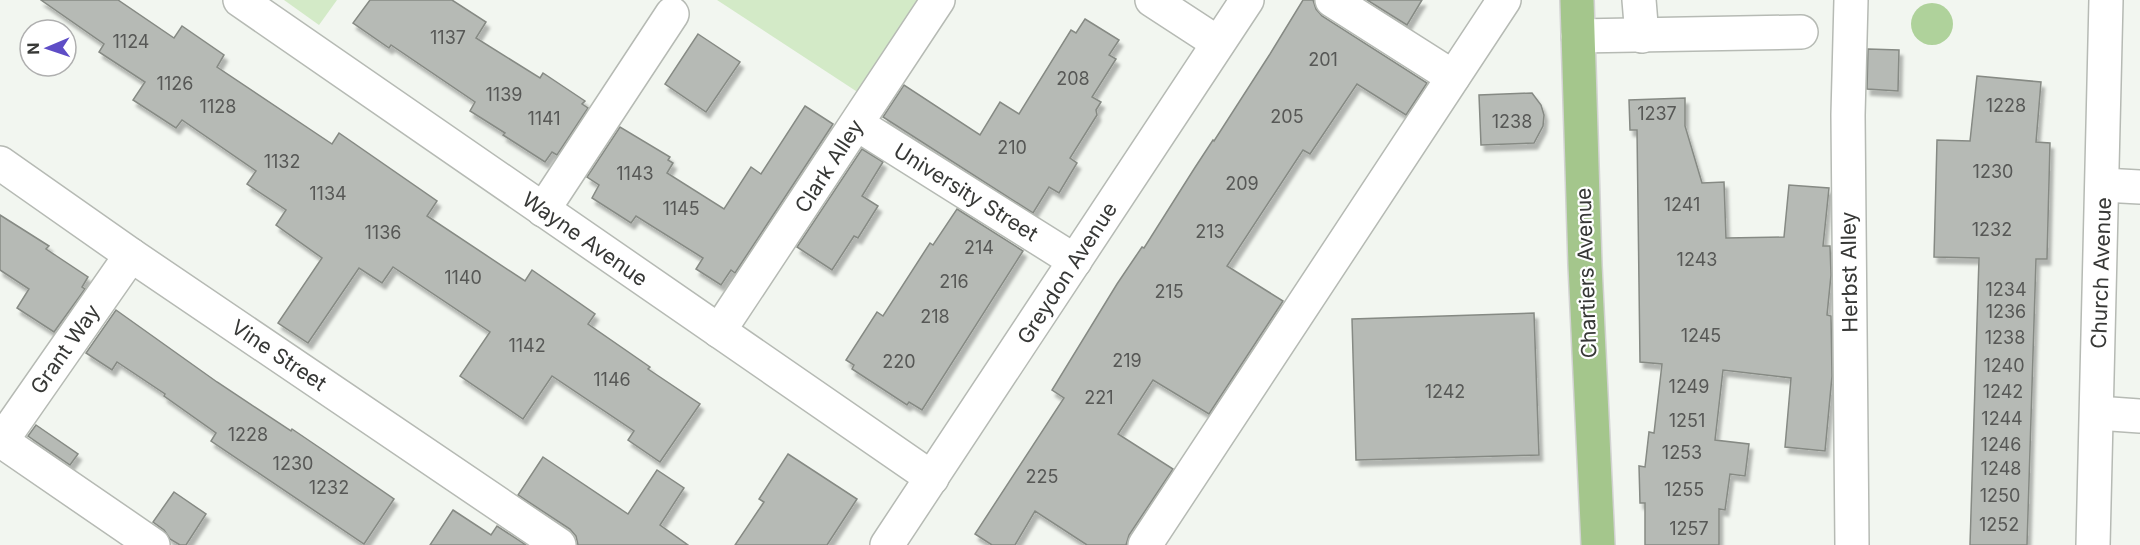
<svg xmlns="http://www.w3.org/2000/svg" width="2140" height="545" viewBox="0 0 2140 545" font-family="Inter,sans-serif">
<style>
.green{fill:#d3eac7}
.water{fill:#afd29b}
.building{fill:#b6bab5;stroke:#868a84;stroke-width:1.5;filter:url(#shadow)}
.lines{fill:none;stroke-linecap:round;stroke-linejoin:round}
.minor-casing{stroke:#b6bab4;stroke-width:36}
.major-casing{stroke:#d3d3d3;stroke-width:36}
.minor{stroke:#fff;stroke-width:33}
.major{stroke:#a4c68c;stroke-width:33}
.labels{text-anchor:middle;dominant-baseline:central;stroke-width:4.5;stroke-linejoin:round;paint-order:stroke}
.number-label{font-size:18px;fill:#575856}
.street-label{font-size:21px;fill:#373836;stroke:#fff}
</style>
<defs>
<filter id="shadow"><feDropShadow dx="3.5" dy="6" stdDeviation="1.5" flood-color="#0004"/></filter>
</defs>
<rect width="100%" height="100%" fill="#f2f6f0"/>
<g class="green">
<polygon points="284,0 337,0 319,25"/>
<polygon points="717,0 920,0 859,93"/>
</g>
<circle class="water" cx="1932" cy="24" r="21"/>
<g class="building">
<polygon points="41,0 118,0 174,38 182,26 224,55 217,67 332,144 339,133 437,201 427,216 525,281 532,270 595,314 588,324 650,367 648,369 700,404 660,462 628,440 634,431 552,376 523,419 460,376 490,332 393,267 382,283 359,268 308,343 278,323 322,258 276,225 286,210 247,184 256,171 182,120 176,128 133,100 145,82 99,52 104,44"/>
<polygon points="370,0 452,0 486,22 476,38 540,78 543,73 585,101 582,104 588,108 557,155 552,152 545,162 503,135 505,133 470,111 475,102 391,45 389,48 353,23"/>
<polygon points="1303,0 1313,0 1316,9 1322,16 1427,83 1406,115 1357,84 1310,154 1303,150 1227,266 1283,301 1209,414 1153,380 1118,434 1173,469 1129,535 1126,545 1087,545 1035,511 1015,545 992,545 975,534 1064,398 1052,390 1117,284 1142,247 1144,248 1194,169 1213,140 1214,141 1270,54"/>
<polygon points="1367,0 1422,0 1407,25"/>
<polygon points="1085,19 1119,40 1109,55 1116,59 1092,97 1101,102 1096,110 1097,115 1070,158 1077,163 1059,193 1049,187 1033,213 883,117 904,85 980,135 1000,102 1019,114 1071,30 1076,33"/>
<polygon points="698,34 740,62 706,112 665,84"/>
<polygon points="1868,49 1899,50 1898,91 1867,89"/>
<polygon points="1977,76 2041,82 2036,142 2050,143 2047,259 2036,259 2027,545 1970,545 1979,258 1934,257 1937,140 1970,141"/>
<polygon points="1532,93 1541,105 1544,115 1543,126 1534,143 1481,145 1479,95"/>
<polygon points="1685,98 1685,126 1702,183 1724,182 1726,238 1784,237 1789,185 1829,188 1823,246 1830,246 1831,275 1827,315 1831,316 1832,376 1825,451 1785,447 1791,378 1723,370 1715,440 1749,444 1745,476 1730,474 1725,510 1719,509 1719,545 1645,545 1645,503 1640,503 1639,466 1645,467 1649,432 1654,433 1662,364 1640,362 1637,130 1630,130 1629,100"/>
<polygon points="805,106 833,124 735,273 731,270 721,285 696,269 703,258 636,216 631,223 592,198 599,185 587,177 620,127 670,157 668,160 673,163 667,173 724,209 751,167 761,174"/>
<polygon points="862,149 883,162 862,196 878,206 858,238 854,236 832,270 797,247"/>
<polygon points="957,209 1023,251 922,410 909,402 907,405 852,369 854,365 846,360 877,312 883,316 930,243 933,245"/>
<polygon points="0,215 49,246 46,249 88,277 82,287 85,289 54,332 17,308 29,289 0,270"/>
<polygon points="116,310 217,382 291,431 292,429 323,450 394,499 364,544 211,441 216,433 164,396 165,394 117,362 112,370 86,353"/>
<polygon points="1534,313 1539,455 1356,460 1352,319"/>
<polygon points="36,425 78,454 70,465 28,436"/>
<polygon points="788,454 857,499 827,545 735,545 764,502 759,499"/>
<polygon points="543,457 628,514 657,470 684,488 660,525 688,545 578,545 576,536 570,529 518,495"/>
<polygon points="174,492 206,514 186,545 180,545 170,539 164,530 153,522"/>
<polygon points="453,510 491,535 497,526 526,545 430,545"/>
</g>
<g class="lines">
<g class="minor-casing">
<g id="minor">
<polyline points="240,0 932,478"/>
<polyline points="1152,0 1218,43"/>
<polyline points="1332,0 1453,77"/>
<polyline points="1639,0 1642,36"/>
<polyline points="1851,0 1848,115 1852,545"/>
<polyline points="1578,36 1801,32"/>
<polyline points="857,124 1075,261"/>
<polyline points="0,163 131,255 559,545"/>
<polyline points="2103,185 2140,187"/>
<polyline points="543,210 672,14"/>
<polyline points="719,331 938,0"/>
<polyline points="2097,413 2140,416"/>
<polyline points="0,440 153,545"/>
<polyline points="0,443 131,255"/>
<polyline points="887,545 1247,0"/>
<polyline points="1145,545 1504,0"/>
<polyline points="2093,545 2106,0"/>
</g>
</g>
<g class="major-casing">
<polyline id="major" points="1577,0 1585,265 1598,545"/>
</g>
<use href="#minor" class="minor"/>
<use href="#major" class="major"/>
</g>
<g class="labels">
<g class="number-label">
<text x="448" y="37">1137</text>
<text x="131" y="41">1124</text>
<text x="1323" y="59">201</text>
<text x="1073" y="78">208</text>
<text x="175" y="83">1126</text>
<text x="504" y="94">1139</text>
<text x="2006" y="105">1228</text>
<text x="218" y="106">1128</text>
<text x="1657" y="113">1237</text>
<text x="1287" y="116">205</text>
<text x="544" y="118">1141</text>
<text x="1512" y="121">1238</text>
<text x="1012" y="147">210</text>
<text x="282" y="161">1132</text>
<text x="1993" y="171">1230</text>
<text x="635" y="173">1143</text>
<text x="1242" y="183">209</text>
<text x="328" y="193">1134</text>
<text x="1682" y="204">1241</text>
<text x="681" y="208">1145</text>
<text x="1992" y="229">1232</text>
<text x="1210" y="231">213</text>
<text x="383" y="232">1136</text>
<text x="979" y="247">214</text>
<text x="1697" y="259">1243</text>
<text x="463" y="277">1140</text>
<text x="954" y="281">216</text>
<text x="2006" y="289">1234</text>
<text x="1169" y="291">215</text>
<text x="2006" y="311">1236</text>
<text x="935" y="316">218</text>
<text x="1701" y="335">1245</text>
<text x="2005" y="337">1238</text>
<text x="527" y="345">1142</text>
<text x="1127" y="360">219</text>
<text x="899" y="361">220</text>
<text x="2004" y="365">1240</text>
<text x="612" y="379">1146</text>
<text x="1689" y="386">1249</text>
<text x="1445" y="391">1242</text>
<text x="2003" y="391">1242</text>
<text x="1099" y="397">221</text>
<text x="2002" y="418">1244</text>
<text x="1687" y="420">1251</text>
<text x="248" y="434">1228</text>
<text x="2001" y="444">1246</text>
<text x="1682" y="452">1253</text>
<text x="293" y="463">1230</text>
<text x="2001" y="468">1248</text>
<text x="1042" y="476">225</text>
<text x="329" y="487">1232</text>
<text x="1684" y="489">1255</text>
<text x="2000" y="495">1250</text>
<text x="1999" y="524">1252</text>
<text x="1689" y="528">1257</text>
</g>
<g class="street-label">
<text transform="translate(829 166) rotate(-57)">Clark Alley</text>
<text transform="translate(966 192) rotate(32)">University Street</text>
<text transform="translate(585 239) rotate(35)">Wayne Avenue</text>
<text transform="translate(1849 272) rotate(-91)">Herbst Alley</text>
<text transform="translate(1067 273) rotate(-57)">Greydon Avenue</text>
<text transform="translate(1586 273) rotate(-92)">Chartiers Avenue</text>
<text transform="translate(2101 273) rotate(-88)">Church Avenue</text>
<text transform="translate(65 349) rotate(-55)">Grant Way</text>
<text transform="translate(279 355) rotate(34)">Vine Street</text>
</g>
</g>
<g transform="translate(48 48) rotate(268)"><circle r="28" fill="#ffffff" stroke="#afafaf" stroke-width="1.5"/>
<path d="M0-4.5L10 22L0 15L-10 22Z" fill="#5e4dc6"/>
<text y="-9" font-size="16" font-weight="bold" text-anchor="middle" fill="#373836">N</text>
</g>
</svg>
